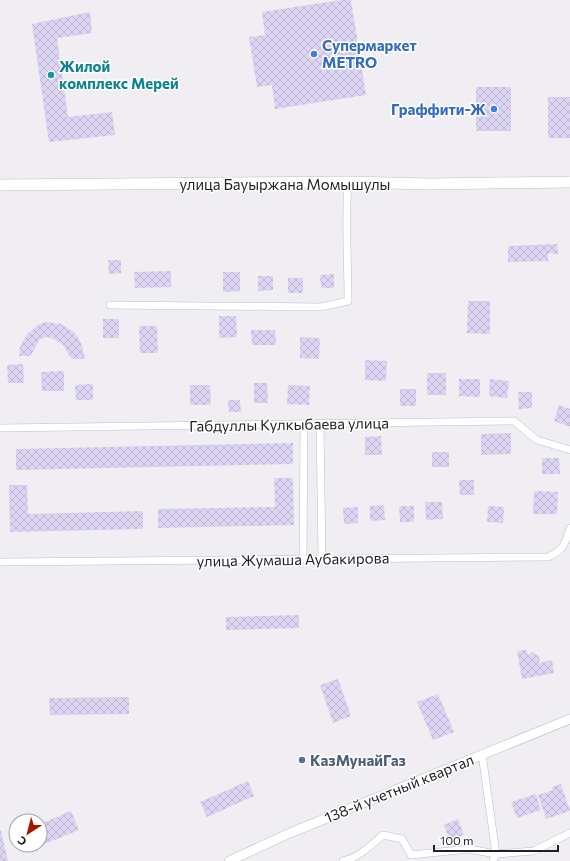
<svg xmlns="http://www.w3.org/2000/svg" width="570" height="861" viewBox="0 0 570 861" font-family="Commissioner,sans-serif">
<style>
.building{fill:url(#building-cross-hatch)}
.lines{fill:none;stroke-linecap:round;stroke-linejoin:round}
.minor-casing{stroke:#bebdc1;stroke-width:8}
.secondary-casing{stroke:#bebdc1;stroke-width:10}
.primary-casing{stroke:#bebdc1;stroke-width:12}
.minor{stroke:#fff;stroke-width:7}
.secondary{stroke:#fff;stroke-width:9}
.primary{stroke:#fff;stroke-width:11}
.shop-dot{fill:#3f7fe0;stroke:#fff;stroke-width:1.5}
.culture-dot{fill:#0f9aa8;stroke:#fff;stroke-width:1.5}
.service-dot{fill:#5c6f8a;stroke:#fff;stroke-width:1.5}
.labels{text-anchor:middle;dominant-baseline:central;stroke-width:3;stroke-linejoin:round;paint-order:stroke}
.shop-label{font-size:15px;font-weight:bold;fill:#366cbe;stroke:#fff;text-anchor:start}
.culture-label{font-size:15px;font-weight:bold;fill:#0d838f;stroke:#fff;text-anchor:start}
.street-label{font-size:15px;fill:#201f21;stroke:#fff}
.service-label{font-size:15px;font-weight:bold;fill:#4e5e75;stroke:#fff;text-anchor:start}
</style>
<defs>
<pattern id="building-cross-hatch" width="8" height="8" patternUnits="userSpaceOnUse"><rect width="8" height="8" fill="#ddd5f4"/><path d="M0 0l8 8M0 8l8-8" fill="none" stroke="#bdb6d1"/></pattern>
</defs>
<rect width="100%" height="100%" fill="#f0eef3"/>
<g class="building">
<polygon points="341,0 351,0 366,95 275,109 272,85 257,87 249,37 265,35 262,12"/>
<polygon points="90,12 92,33 57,38 68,117 112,112 115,135 49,142 32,24"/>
<rect x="476" y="87" width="35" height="44"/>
<rect x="548" y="97" width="22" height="41"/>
<polygon points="557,244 558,254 548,253 548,261 508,262 508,246"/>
<polygon points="108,260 121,260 121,273 109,274"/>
<polygon points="171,271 171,287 135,288 134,272"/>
<polygon points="223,272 240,272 240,291 223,292"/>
<polygon points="334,274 334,288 321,288 320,275"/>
<polygon points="258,276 273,276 273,290 258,291"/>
<rect x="288" y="278" width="15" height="15"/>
<polygon points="468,301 490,301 490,334 467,333"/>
<polygon points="219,316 236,316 237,337 219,338"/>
<rect x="103" y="319" width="16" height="19"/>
<polygon points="46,322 61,324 74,332 79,339 82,346 85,359 74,359 70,357 63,345 54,339 47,337 40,339 31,355 28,356 19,356 20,347 27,334 38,325"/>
<polygon points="139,326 157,326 158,353 140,353"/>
<polygon points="251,330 275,330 276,345 252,345"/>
<polygon points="300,337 320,338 319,359 300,358"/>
<polygon points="365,360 387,361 386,381 365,380"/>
<polygon points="23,364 24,383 8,383 7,365"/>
<polygon points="64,371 64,391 42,391 41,372"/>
<rect x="427" y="373" width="19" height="22"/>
<polygon points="459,379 480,379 480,397 459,396"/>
<polygon points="490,379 509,381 507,398 489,396"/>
<polygon points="254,383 267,383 268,403 254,403"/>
<polygon points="93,384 93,400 76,400 75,385"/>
<polygon points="190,385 210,385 211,405 190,405"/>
<polygon points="288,385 310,386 309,405 287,404"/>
<rect x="400" y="389" width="16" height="17"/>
<polygon points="518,392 532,392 532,408 519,409"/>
<polygon points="228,400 240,400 241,412 229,412"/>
<polygon points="559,405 570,409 570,427 554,421"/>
<polygon points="511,433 511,454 481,455 481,434"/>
<polygon points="381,436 382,455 365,455 365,437"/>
<polygon points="293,443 293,464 16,470 16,449"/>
<rect x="432" y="452" width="17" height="15"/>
<polygon points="542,458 559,458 560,474 542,474"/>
<polygon points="274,478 293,478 294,525 158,528 158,509 275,507"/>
<polygon points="459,480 474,480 474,495 460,495"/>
<polygon points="9,485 27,485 28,514 143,511 143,529 10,532"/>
<polygon points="534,491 558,492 557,514 533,514"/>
<polygon points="425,502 442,502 443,519 426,520"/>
<polygon points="384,505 385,520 370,521 370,506"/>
<polygon points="399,506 414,506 414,522 400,522"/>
<polygon points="488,506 504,507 503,523 487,522"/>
<polygon points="358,507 358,523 344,524 343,508"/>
<polygon points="299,615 299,628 226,630 226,617"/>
<polygon points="526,650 527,654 530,655 531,652 540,657 539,663 552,660 554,673 522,679 517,651"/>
<polygon points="338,679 351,716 333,723 320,685"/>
<polygon points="438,694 454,732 433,740 417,702"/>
<polygon points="129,697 129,714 50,715 49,698"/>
<polygon points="248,781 254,796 207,817 200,802"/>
<polygon points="561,784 570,811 546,819 538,795 553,790 552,787"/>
<polygon points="536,794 541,810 517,818 511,802"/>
<polygon points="71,811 79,830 32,849 30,845 40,845 40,824"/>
<polygon points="458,819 464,835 450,840 444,825"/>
<polygon points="0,831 1,831 8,861 0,861"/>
</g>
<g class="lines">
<g class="minor-casing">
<g id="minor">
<path d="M 110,305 L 321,307 L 348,301 C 348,261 345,222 348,182"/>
<polyline points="320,423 322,559"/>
<polyline points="0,428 514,421 537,440 570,450"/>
<polyline points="303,559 304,424"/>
<path d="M 0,562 L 548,557 C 564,550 565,544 570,528"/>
<polyline points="482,754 496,854 493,861"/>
<path d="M 343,861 C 358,858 371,845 383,835 L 402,839 L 411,855 L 469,849 L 496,854 L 534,851 L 570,833"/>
</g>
</g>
<g class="secondary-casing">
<polyline id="secondary" points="229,861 290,833 570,719"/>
</g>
<g class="primary-casing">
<polyline id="primary" points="0,185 348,182 429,184 570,182"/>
</g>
<use href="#minor" class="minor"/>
<use href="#secondary" class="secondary"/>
<use href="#primary" class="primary"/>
</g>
<g class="shop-dot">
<circle cx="314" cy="54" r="4"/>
<circle cx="494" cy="109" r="4"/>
</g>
<circle class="culture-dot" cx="51" cy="75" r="4"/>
<circle class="service-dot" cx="302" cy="760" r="4"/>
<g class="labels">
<g class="shop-label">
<text x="322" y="45">Супермаркет<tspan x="322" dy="17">METRO</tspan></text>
<text x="486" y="109" text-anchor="end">Граффити-Ж</text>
</g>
<g class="culture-label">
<text x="59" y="66">Жилой<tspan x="59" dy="17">комплекс Мерей</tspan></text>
</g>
<g class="street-label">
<text x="285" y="184">улица Бауыржана Момышулы</text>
<text transform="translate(289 424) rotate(-1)">Габдуллы Кулкыбаева улица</text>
<text transform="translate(293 559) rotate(-1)">улица Жумаша Аубакирова</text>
<text transform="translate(399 788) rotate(-22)">138-й учетный квартал</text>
</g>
<g class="service-label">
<text x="310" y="760">КазМунайГаз</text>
</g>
</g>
<g transform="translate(28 833) rotate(216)"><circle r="19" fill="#ffffff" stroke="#a6a5a6"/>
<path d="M0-3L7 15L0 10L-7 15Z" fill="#a71500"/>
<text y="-6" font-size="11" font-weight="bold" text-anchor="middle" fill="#201f21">С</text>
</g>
<path d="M434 845v6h124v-6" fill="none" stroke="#201f21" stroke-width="2"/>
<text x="440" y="845" font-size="12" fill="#201f21" stroke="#ffffff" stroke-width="3" paint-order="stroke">100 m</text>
</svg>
